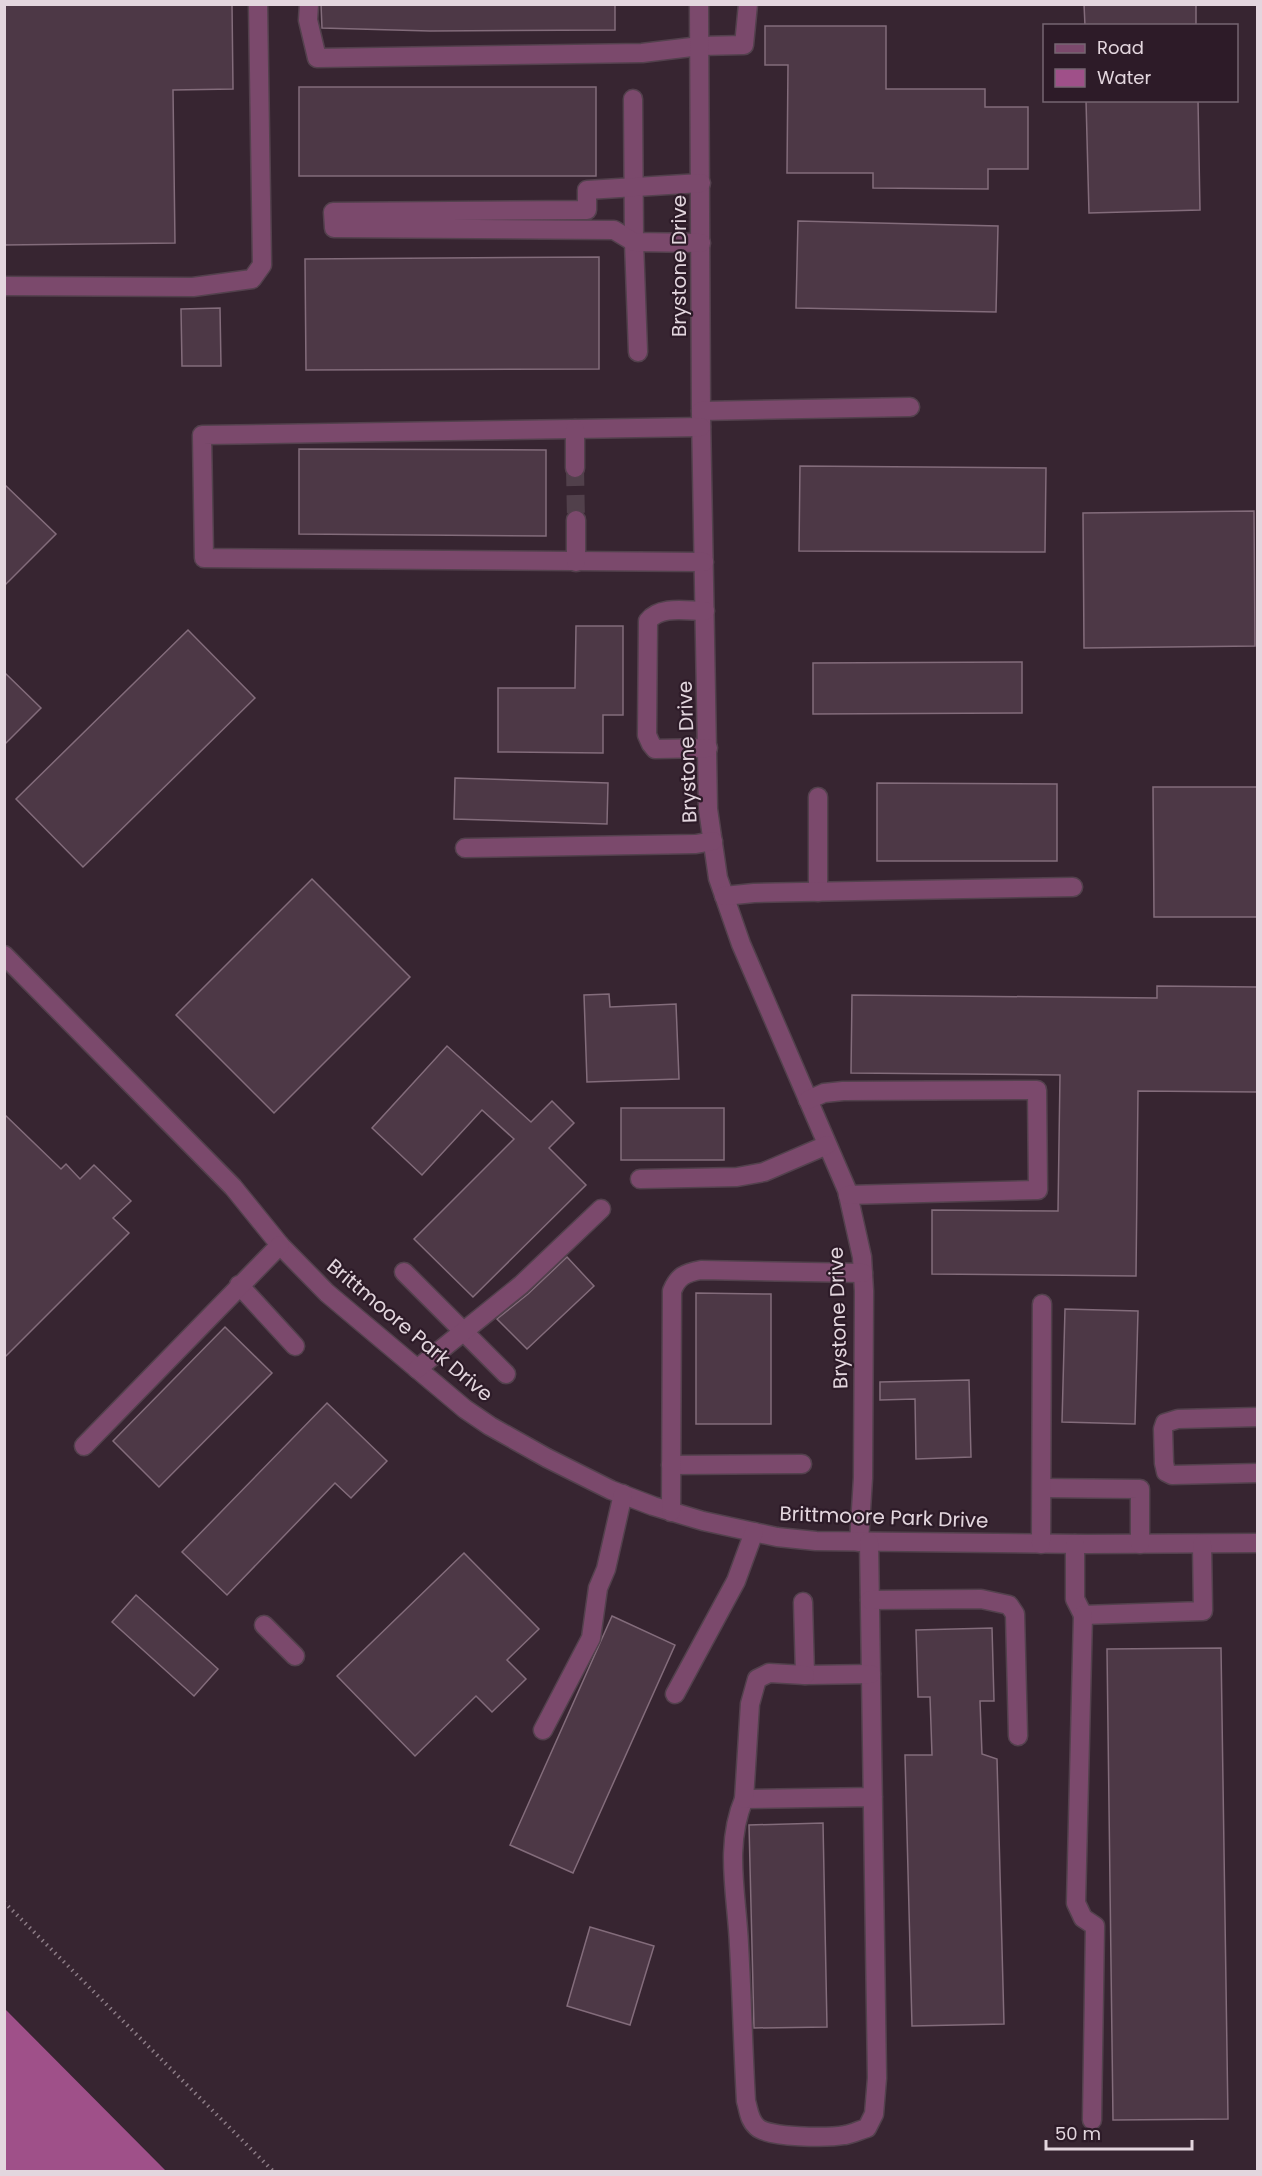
<svg xmlns="http://www.w3.org/2000/svg" width="1262" height="2176" viewBox="0 0 1262 2176" font-family="Poppins,sans-serif">
<style>
.water{fill:#9f5089}
.building{fill:#4d3846;stroke:#836c7b;stroke-width:1.5}
.lines{fill:none;stroke-linecap:round;stroke-linejoin:round}
.minor-tunnel{stroke:#51404b;stroke-width:18;stroke-dasharray:18 9;stroke-linecap:butt}
.minor-casing{stroke:#53414d;stroke-width:21}
.path{stroke:#8c7c86;stroke-width:4;stroke-dasharray:1.5 4.5;stroke-linecap:butt}
.minor{stroke:#7b496c;stroke-width:18}
.labels{text-anchor:middle;dominant-baseline:central;stroke-width:4.5;stroke-linejoin:round;paint-order:stroke}
.street-label{font-size:20px;fill:#e3d6de;stroke:#2d1b28}
</style>
<rect width="100%" height="100%" fill="#372531"/>
<polygon class="water" points="4,2009 5,2009 166,2171 5,2171"/>
<g class="building">
<polygon points="4,4 232,4 233,89 173,90 175,243 4,245"/>
<polygon points="321,4 615,4 615,30 430,31 322,28"/>
<polygon points="1084,4 1196,4 1196,26 1085,26"/>
<polygon points="765,26 886,26 886,89 985,89 985,107 1028,107 1028,169 988,169 988,189 873,188 873,173 787,173 788,65 765,65"/>
<rect x="299" y="87" width="297" height="89"/>
<polygon points="1086,100 1198,100 1200,210 1089,213"/>
<polygon points="798,221 998,226 996,312 796,308"/>
<polygon points="599,257 599,369 306,370 305,259"/>
<polygon points="220,308 221,366 182,366 181,309"/>
<polygon points="299,449 546,450 546,536 299,534"/>
<polygon points="800,466 1046,468 1045,552 799,551"/>
<polygon points="4,484 56,534 4,586"/>
<polygon points="1254,511 1255,646 1084,648 1083,513"/>
<polygon points="576,626 623,626 623,715 603,715 603,753 498,752 498,688 575,688"/>
<polygon points="188,630 255,698 83,867 16,799"/>
<polygon points="1022,662 1022,713 813,714 813,663"/>
<polygon points="4,672 41,708 4,745"/>
<polygon points="455,778 608,783 607,824 454,819"/>
<polygon points="877,783 1057,784 1057,861 877,861"/>
<polygon points="1153,787 1257,787 1257,917 1154,917"/>
<polygon points="312,879 410,977 274,1113 176,1015"/>
<polygon points="1157,986 1257,987 1257,1092 1138,1091 1136,1276 932,1274 932,1210 1058,1211 1060,1075 851,1073 852,995 1157,998"/>
<polygon points="609,994 610,1007 676,1004 679,1079 587,1082 584,995"/>
<polygon points="447,1046 531,1122 552,1101 574,1123 549,1148 586,1185 473,1297 414,1239 514,1139 482,1110 422,1175 372,1128"/>
<rect x="621" y="1108" width="103" height="52"/>
<polygon points="4,1114 61,1169 66,1164 80,1179 94,1165 131,1201 113,1218 129,1233 4,1358"/>
<polygon points="567,1257 594,1286 527,1349 497,1319 528,1294"/>
<polygon points="696,1293 771,1294 771,1424 696,1424"/>
<polygon points="1065,1309 1138,1311 1135,1424 1062,1422"/>
<polygon points="225,1327 272,1373 159,1487 113,1441"/>
<polygon points="969,1380 971,1457 916,1459 915,1399 880,1400 880,1382"/>
<polygon points="327,1403 387,1461 351,1498 335,1483 227,1595 182,1552"/>
<polygon points="464,1553 539,1629 507,1660 526,1679 492,1712 476,1696 415,1756 337,1676"/>
<polygon points="136,1595 218,1669 194,1696 112,1622"/>
<polygon points="612,1616 675,1645 573,1873 510,1845"/>
<polygon points="992,1628 994,1701 980,1701 982,1754 997,1759 1004,2024 912,2026 905,1755 932,1755 930,1697 918,1697 916,1630"/>
<polygon points="1221,1648 1228,2119 1113,2120 1107,1649"/>
<polygon points="823,1823 827,2027 754,2028 749,1825"/>
<polygon points="590,1927 654,1946 630,2025 567,2006"/>
</g>
<g class="lines">
<polyline class="minor-tunnel" points="575,468 576,520"/>
<g class="minor-casing">
<g id="minor">
<polyline points="309,4 308,20 317,58 642,53 700,46 744,45 748,4"/>
<polyline points="699,4 701,415 708,809 718,878 741,944 847,1190 862,1257 864,1291 863,1478 859,1542"/>
<polyline points="633,99 634,242 638,352"/>
<polyline points="701,183 587,190 587,210 333,212 334,228 614,230 634,242 701,243"/>
<polyline points="4,286 193,287 252,279 262,265 258,4"/>
<polyline points="701,411 910,407"/>
<polyline points="701,427 202,435 204,558 704,562"/>
<polyline points="575,429 575,468"/>
<polyline points="576,520 576,562"/>
<path d="M 705,611 C 687,611 660,605 648,621 L 647,735 L 651,744 L 655,749 L 708,748"/>
<polyline points="818,797 818,892"/>
<polyline points="465,848 696,844 713,841"/>
<polyline points="724,896 754,893 1073,887"/>
<polyline points="4,955 233,1187 280,1245 327,1293 465,1409 490,1426 547,1458 611,1490 653,1506 703,1521 777,1537 816,1541 1087,1544 1258,1543"/>
<polyline points="808,1100 824,1093 843,1091 1037,1090 1038,1190 848,1195"/>
<polyline points="640,1179 737,1177 764,1172 827,1145"/>
<polyline points="404,1272 506,1374"/>
<polyline points="239,1285 295,1346"/>
<polyline points="417,1369 521,1285 601,1209"/>
<polyline points="1258,1417 1178,1419 1165,1423 1163,1429 1164,1463 1166,1472 1172,1475 1258,1473"/>
<polyline points="84,1446 280,1245"/>
<polyline points="671,1465 802,1464"/>
<polyline points="1042,1488 1140,1489 1140,1544"/>
<path d="M 671,1512 L 672,1291 C 678,1276 685,1273 701,1270 L 863,1273"/>
<path d="M 869,1542 L 877,2078 L 874,2114 L 867,2128 C 860,2130 852,2134 845,2135 C 828,2138 768,2138 757,2127 C 749,2120 749,2111 746,2101 C 743,2049 742,1997 739,1945 C 737,1896 724,1846 744,1799 L 873,1797"/>
<polyline points="1041,1544 1042,1304"/>
<polyline points="1075,1544 1075,1599 1083,1615 1203,1611 1202,1544"/>
<polyline points="870,1600 981,1599 1009,1605 1015,1614 1018,1736"/>
<polyline points="803,1602 805,1675 871,1674"/>
<polyline points="1083,1615 1076,1903 1083,1918 1095,1926 1092,2120"/>
<polyline points="264,1625 295,1656"/>
<polyline points="675,1694 736,1581 754,1532"/>
<polyline points="543,1730 591,1638 598,1588 606,1569 623,1494"/>
<polyline points="744,1799 750,1704 757,1679 769,1673 805,1675"/>
</g>
</g>
<polyline class="path" points="4,1902 274,2172"/>
<use href="#minor" class="minor"/>
</g>
<g class="labels">
<g class="street-label">
<text transform="translate(679 266) rotate(-90)">Brystone Drive</text>
<text transform="translate(687 752) rotate(-92)">Brystone Drive</text>
<text transform="translate(838 1318) rotate(-92)">Brystone Drive</text>
<text transform="translate(410 1330) rotate(40)">Brittmoore Park Drive</text>
<text transform="translate(884 1517) rotate(2)">Brittmoore Park Drive</text>
</g>
</g>
<rect width="1262" height="2176" fill="none" stroke="#e3d6de" stroke-width="12"/>
<rect x="1043" y="24" width="195" height="78" fill="#2d1b28" stroke="#766671" stroke-width="1.5"/>
<rect x="1055" y="44" width="30" height="9" fill="#7b496c" stroke="#766671" stroke-width="1.5"/>
<text x="1097" y="54" font-size="18" fill="#e3d6de">Road</text>
<rect x="1055" y="69" width="30" height="18" fill="#9f5089" stroke="#766671" stroke-width="1.5"/>
<text x="1097" y="84" font-size="18" fill="#e3d6de">Water</text>
<path d="M1046 2140v9h146v-9" fill="none" stroke="#e3d6de" stroke-width="3"/>
<text x="1055" y="2140" font-size="18" fill="#e3d6de" stroke="#2d1b28" stroke-width="4.5" paint-order="stroke">50 m</text>
</svg>
